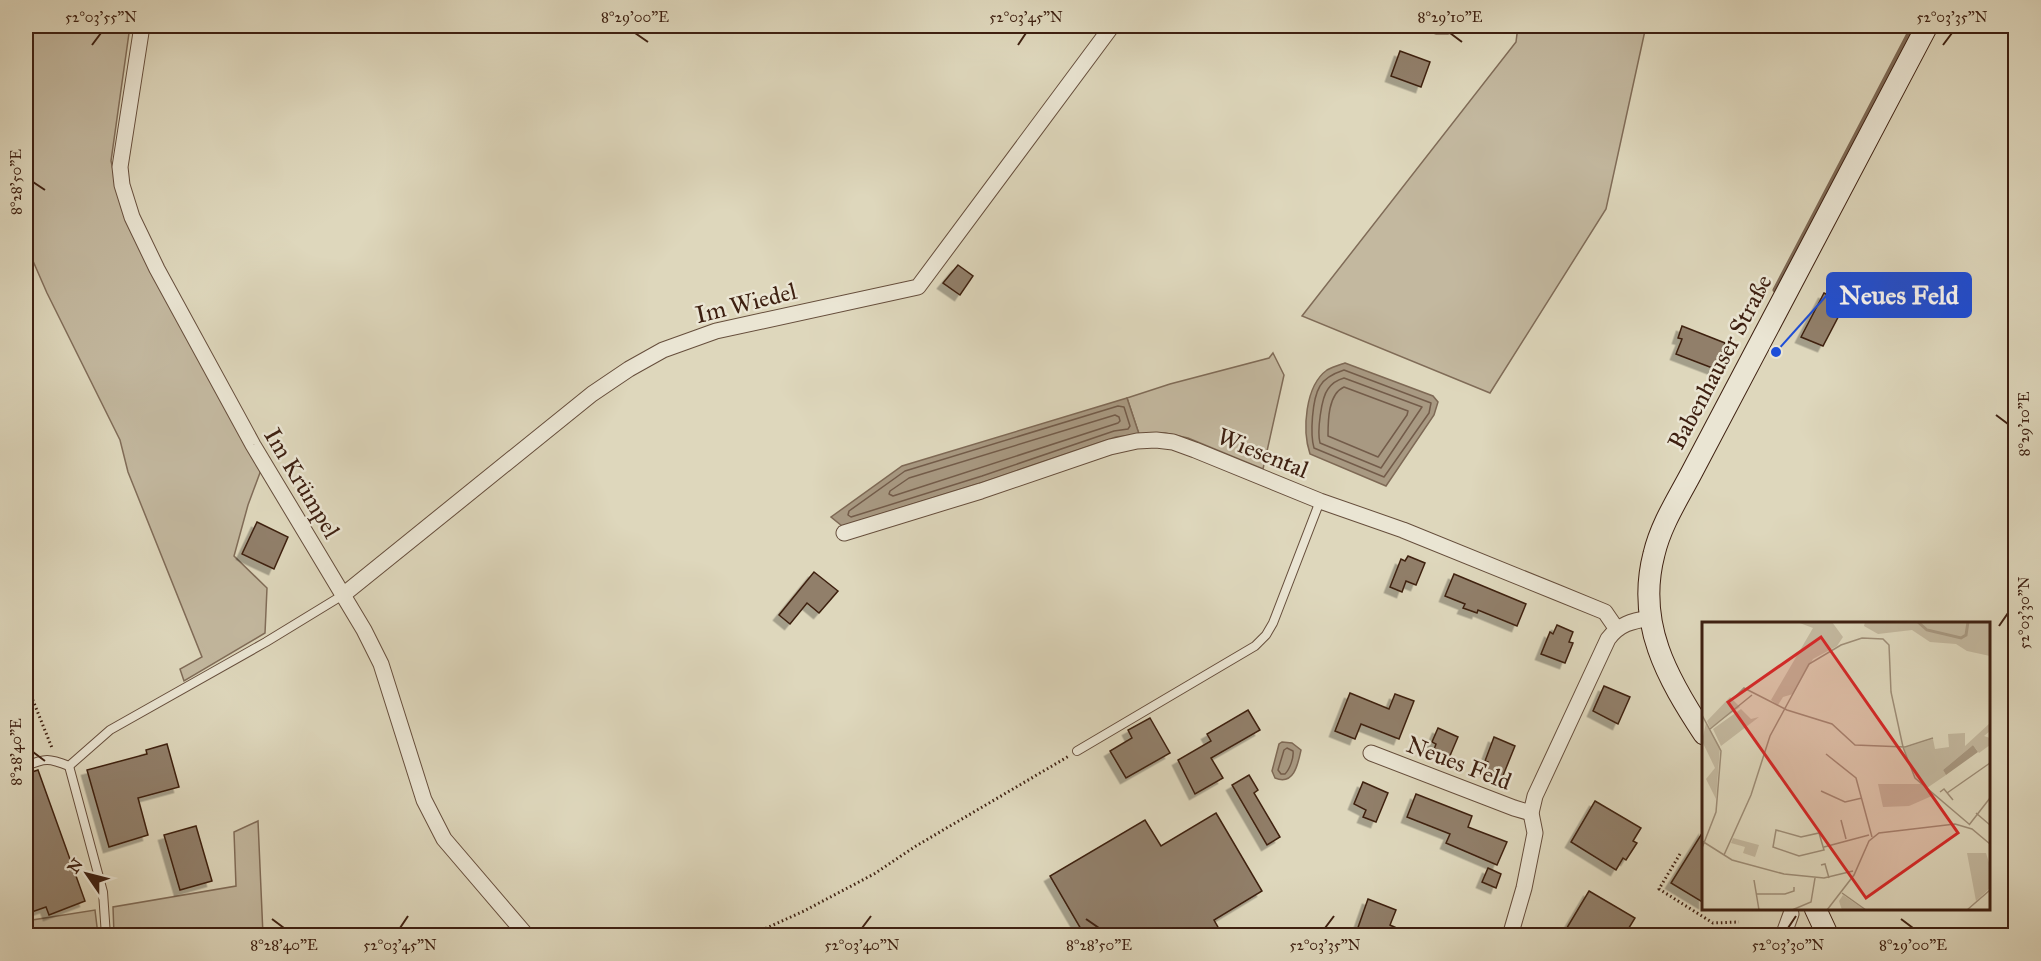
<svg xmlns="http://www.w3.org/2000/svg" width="2041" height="961" viewBox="0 0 2041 961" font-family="'IM FELL Great Primer',serif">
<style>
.green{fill:#c3b89f;stroke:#806c58;stroke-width:1.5}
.water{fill:#a89982;stroke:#7e6955;stroke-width:1.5}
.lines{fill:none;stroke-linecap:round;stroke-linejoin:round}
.shore{stroke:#735c4a;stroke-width:1.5}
.stream{stroke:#7e6955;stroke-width:5}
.building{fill:#917f6a;stroke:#3e2011;stroke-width:1.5;filter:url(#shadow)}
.service-casing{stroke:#664e3c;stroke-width:10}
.minor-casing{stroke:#664e3c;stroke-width:17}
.secondary-casing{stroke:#3e2011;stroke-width:23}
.path{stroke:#3e2011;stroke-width:3;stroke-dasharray:1.5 3;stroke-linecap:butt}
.service{stroke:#eae5d3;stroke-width:8}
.minor{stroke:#eae5d3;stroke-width:15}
.secondary{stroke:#eae5d3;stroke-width:21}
.ticks{fill:none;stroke:#3e2011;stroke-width:2}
.labels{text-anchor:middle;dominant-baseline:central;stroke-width:5;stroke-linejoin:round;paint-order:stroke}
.street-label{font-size:24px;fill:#3e2011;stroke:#eae5d3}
.inset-river{fill:none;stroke:#a89982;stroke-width:3}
.inset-road{fill:none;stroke:#9e8e78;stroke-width:1.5}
.view{fill:#d62828;fill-opacity:0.15;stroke:#d62828;stroke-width:3}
.inset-edge{fill:none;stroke:#3e2011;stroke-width:3}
.leader{fill:none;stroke:#1d4ed8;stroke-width:2}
.callout-dot{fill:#1d4ed8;stroke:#eae5d3;stroke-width:2}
.callout{fill:#1d4ed8;stroke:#1d4ed8;stroke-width:2}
.callout-label{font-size:26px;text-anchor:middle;font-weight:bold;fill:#fff}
.neatline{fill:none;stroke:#3e2011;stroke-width:2}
.ticks-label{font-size:15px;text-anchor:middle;fill:#3e2011}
</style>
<defs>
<filter id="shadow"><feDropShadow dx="-5.5" dy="5.5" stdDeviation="0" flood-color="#0004"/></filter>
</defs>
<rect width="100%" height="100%" fill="#ded7bc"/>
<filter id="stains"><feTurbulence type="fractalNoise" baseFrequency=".00333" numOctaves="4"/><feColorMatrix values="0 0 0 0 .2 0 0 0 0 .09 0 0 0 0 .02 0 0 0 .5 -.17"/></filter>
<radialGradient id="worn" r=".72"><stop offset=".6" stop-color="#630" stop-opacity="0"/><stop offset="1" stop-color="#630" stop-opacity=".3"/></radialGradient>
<g class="green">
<polygon points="26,26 130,26 111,161 118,190 261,470 248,505 234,556 267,588 265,633 184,681 180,669 202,657 128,472 120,440 47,293 26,245"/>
<polygon points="1518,26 1646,26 1606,209 1490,393 1302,316 1516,42"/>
<polygon points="1273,353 1284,375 1263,469 1188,438 1165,433 1139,434 1127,398 1170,384 1269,358"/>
<polygon points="258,821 263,935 114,935 113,907 236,886 234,832"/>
<polygon points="95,910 98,935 26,935 26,921"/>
</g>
<g class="water">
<path d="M 1345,363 L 1433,396 L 1438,402 L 1434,415 L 1386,486 L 1310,454 C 1302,430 1305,386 1327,370 C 1332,367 1339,365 1345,363 Z"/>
<polygon points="1127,398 1139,434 1116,437 984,482 842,526 831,517 902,466"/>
<path d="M 1282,742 L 1292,743 L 1301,750 C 1298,764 1294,786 1275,778 L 1272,771 L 1279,744 Z"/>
</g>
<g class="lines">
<g class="shore">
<path d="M 1344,370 L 1431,403 L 1429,413 L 1384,477 L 1314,448 C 1310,434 1312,399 1320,386 C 1325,377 1335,373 1344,370 Z"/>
<path d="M 1344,378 L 1422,407 L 1381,468 L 1320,443 C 1317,432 1321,398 1328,389 C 1332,383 1337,380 1344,378 Z"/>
<path d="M 1344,387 L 1408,411 L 1407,415 L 1378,457 L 1328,436 C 1328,421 1328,394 1344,387 Z"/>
<polygon points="1118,406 1124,407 1130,426 1128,429 1114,431 982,476 851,517 848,515 849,511 905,471"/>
<polygon points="1115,415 1119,417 1120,421 1118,423 893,496 889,494 890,491 909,478"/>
<path d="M 1287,748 L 1293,751 C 1294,757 1290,769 1285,774 L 1281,774 L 1278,770 L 1284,750 Z"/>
</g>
<polyline class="stream" points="1775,290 1913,26"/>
</g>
<g class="building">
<polygon points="1400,51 1430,62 1421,87 1391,76"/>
<polygon points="958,265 973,276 960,295 943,283"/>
<polygon points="1824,293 1845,304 1823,346 1801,337"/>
<polygon points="1682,326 1725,343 1715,369 1676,354 1682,339 1678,338"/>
<polygon points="257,522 288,537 274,569 242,554"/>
<polygon points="1408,556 1425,563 1416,585 1406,581 1402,592 1390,587 1401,559 1405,561"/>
<polygon points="814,572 838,591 819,613 807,603 790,624 779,615"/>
<polygon points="1454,574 1526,604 1517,626 1478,610 1477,613 1463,608 1465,604 1445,596"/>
<polygon points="1557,625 1573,632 1569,642 1573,643 1565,663 1541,654 1550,632 1553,634"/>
<polygon points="1604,686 1630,697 1618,724 1593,711"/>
<polygon points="1350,693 1389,709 1395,694 1414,701 1399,739 1361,724 1355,739 1335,731"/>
<polygon points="1248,710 1260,730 1211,758 1223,778 1195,794 1178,760 1211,741 1207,734"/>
<polygon points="1150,718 1170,753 1126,778 1110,751 1132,738 1128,730"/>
<polygon points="1438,728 1458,737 1449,758 1433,752 1436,744 1432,742"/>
<polygon points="1494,737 1515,746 1502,778 1484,770 1488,762 1485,761"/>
<polygon points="167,744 179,787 138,798 148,835 109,847 87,770 147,754 146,750"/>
<polygon points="38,770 85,901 49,915 46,907 26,914 26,774"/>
<polygon points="1249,775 1258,790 1254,793 1280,837 1267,845 1232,785"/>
<polygon points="1363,782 1388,793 1376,822 1363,817 1366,810 1354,804"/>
<polygon points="1416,794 1472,816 1468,827 1507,842 1497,865 1446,843 1450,834 1407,817"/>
<polygon points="1595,801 1641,828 1633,841 1637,843 1626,860 1623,858 1616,870 1571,842"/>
<polygon points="1216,813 1262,891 1214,920 1223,936 1085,936 1050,876 1145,820 1161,846"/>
<polygon points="196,826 212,881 180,890 164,835"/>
<polygon points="1704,830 1704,903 1671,883"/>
<polygon points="1488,868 1501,874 1496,888 1482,882"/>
<polygon points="1589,891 1635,918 1624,936 1562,936"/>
<polygon points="1368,899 1396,910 1390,925 1414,936 1355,936"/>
</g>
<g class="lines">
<g class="service-casing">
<g id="service">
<polyline points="1077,751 1255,646 1266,635 1273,623 1320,501"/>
<path d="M 26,766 C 45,758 49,758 69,766 L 110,730 L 266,642 L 343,595"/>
<polyline points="69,766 103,892 106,936"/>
</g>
</g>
<g class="minor-casing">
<g id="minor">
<polyline points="142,26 120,167 122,185 132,217 157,269 253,445 364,630 381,664 424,800 444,839 527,936"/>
<polyline points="1436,26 1448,26"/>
<polyline points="844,533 981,491 1110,447 1137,441 1156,440 1173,442 1195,450 1320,501 1403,530 1556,592 1605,612 1616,628"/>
<polyline points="343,595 592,394 629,369 663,350 716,331 918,287 1112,26"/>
<polyline points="1371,753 1514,808 1531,813"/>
<path d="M 1510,936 L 1524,888 L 1535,833 L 1531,813 L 1535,796 L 1608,639 C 1619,624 1632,621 1650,618"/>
<polyline points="1783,936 1791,914"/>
</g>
</g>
<g class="secondary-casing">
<g id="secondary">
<path d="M 1704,734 C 1667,678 1636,623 1654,554 C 1661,524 1679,497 1693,470 L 1927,26"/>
<polyline points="1815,908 1828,936"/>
</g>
</g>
<g class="path">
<polyline points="26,683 52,748"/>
<polyline points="1680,854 1659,889 1713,923 1739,922"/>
<polyline points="749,936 804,911 874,874 916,846 1069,756"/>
</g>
<use href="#service" class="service"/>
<use href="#minor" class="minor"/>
<use href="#secondary" class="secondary"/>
</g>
<path class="ticks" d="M 635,33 L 648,42M 1450,33 L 1462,42M 92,45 L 101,33M 1018,45 L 1026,33M 1943,45 L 1952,33M 33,182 L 45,190M 1996,415 L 2008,424M 1999,626 L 2008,613M 33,752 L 45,761M 272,919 L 284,928M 1086,919 L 1099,928M 1901,919 L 1913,928M 400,928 L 408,916M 862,928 L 871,916M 1325,928 L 1334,916M 1788,928 L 1796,916"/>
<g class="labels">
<g class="street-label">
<text transform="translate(746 303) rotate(-14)">Im Wiedel</text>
<text transform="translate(1720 362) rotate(-62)">Babenhauser Straße</text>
<text transform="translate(1263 453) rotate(22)">Wiesental</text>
<text transform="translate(302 483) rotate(59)">Im Krümpel</text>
<text transform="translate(1459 763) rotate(21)">Neues Feld</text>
</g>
</g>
<g transform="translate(1702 622)">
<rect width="288" height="288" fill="#ded7bc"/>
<path d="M 95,0 L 130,0 L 141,15 L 135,24 L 111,37 L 91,72 L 81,75 L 76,83 L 69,78 L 111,6 ZM 163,0 L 284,0 L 288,2 L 288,34 L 265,29 L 254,22 L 228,20 L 210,8 L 176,12 L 162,4 ZM 28,75 L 38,85 L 8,106 L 5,99 ZM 39,87 L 49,97 L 57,95 L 19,124 L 11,107 ZM 4,101 L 18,125 L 14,177 L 4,157 L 13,146 L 0,119 ZM 288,101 L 288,109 L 282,114 L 288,116 L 288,123 L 277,131 L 271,123 L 241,148 L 244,153 L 225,166 L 214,155 L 202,126 L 231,117 L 233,127 L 247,125 L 246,112 L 263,111 L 263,124 ZM 176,162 L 219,162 L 232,173 L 207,184 L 181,185 ZM 31,216 L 57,223 L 53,235 L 41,231 L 43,225 L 29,221 ZM 265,231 L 284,231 L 288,244 L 288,266 L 274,279 ZM 141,273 L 163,288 L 140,288 L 137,279 Z" fill="#c3b89f"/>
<path d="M 271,123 L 276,130 L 244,153 L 241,148 Z" fill="#a89982"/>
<path class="inset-river" d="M 216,0 L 225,8 L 259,16 L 264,13 L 266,0"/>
<path class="inset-road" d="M 31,77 L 42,66 L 85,88 L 130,102 L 153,123 L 203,125 L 231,116M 0,93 L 19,129 L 14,190 L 0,226M 8,107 L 50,73M 124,132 L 154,156 L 170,215M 119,169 L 143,180 L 160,176M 238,170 L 242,167 L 251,178M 245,171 L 288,141M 274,191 L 288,203M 139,198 L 144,217M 267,203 L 288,176M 74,208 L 99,215 L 117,211 L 122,228 L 97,234 L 71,225 ZM 0,219 L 30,238 L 82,252 L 122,256 L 151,249M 122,225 L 167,213M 22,233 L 49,173 L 68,114 L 107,42 L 139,23 L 160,16 L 181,17 L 187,23 L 189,70 L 201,125 L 213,156 L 267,202M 119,243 L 123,242 L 127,256M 52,258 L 57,288M 140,271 L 164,288M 55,272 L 83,272 L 92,269 L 92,265M 90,288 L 109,280 L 113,256M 125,288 L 152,253 L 167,219 L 177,211 L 253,202 L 270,207 L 288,222M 265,288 L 288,268"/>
<path class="view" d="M 119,15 L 256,211 L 164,276 L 26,80 Z"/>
<rect width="288" height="288" class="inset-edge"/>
</g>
<path class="leader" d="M1776 352L1827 295"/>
<circle class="callout-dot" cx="1776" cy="352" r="6"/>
<rect class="callout" x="1827" y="273" width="144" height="44" rx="6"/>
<g class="callout-label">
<text x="1899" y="304">Neues Feld</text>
</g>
<rect width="2041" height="961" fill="none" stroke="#ded7bc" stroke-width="66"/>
<g transform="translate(87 874) rotate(305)" stroke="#eae5d3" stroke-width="4.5" paint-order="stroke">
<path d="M0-4.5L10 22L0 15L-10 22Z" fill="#3e2011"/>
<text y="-9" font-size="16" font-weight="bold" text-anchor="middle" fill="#3e2011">N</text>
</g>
<rect x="33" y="33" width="1975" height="895" class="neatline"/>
<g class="ticks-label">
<text x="101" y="22">52°03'55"N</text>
<text x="635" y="22">8°29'00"E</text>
<text x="1026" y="22">52°03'45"N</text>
<text x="1450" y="22">8°29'10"E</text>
<text x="1952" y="22">52°03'35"N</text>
<text transform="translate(16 182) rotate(-90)" y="5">8°28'50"E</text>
<text transform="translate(2024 424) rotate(-90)" y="5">8°29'10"E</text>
<text transform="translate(2024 613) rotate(-90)" y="5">52°03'30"N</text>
<text transform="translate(16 752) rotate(-90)" y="5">8°28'40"E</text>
<text x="284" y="950">8°28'40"E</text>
<text x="400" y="950">52°03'45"N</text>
<text x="862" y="950">52°03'40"N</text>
<text x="1099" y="950">8°28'50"E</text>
<text x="1325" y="950">52°03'35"N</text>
<text x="1788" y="950">52°03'30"N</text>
<text x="1913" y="950">8°29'00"E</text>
</g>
<rect width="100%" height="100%" filter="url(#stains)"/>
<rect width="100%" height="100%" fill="url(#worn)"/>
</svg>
